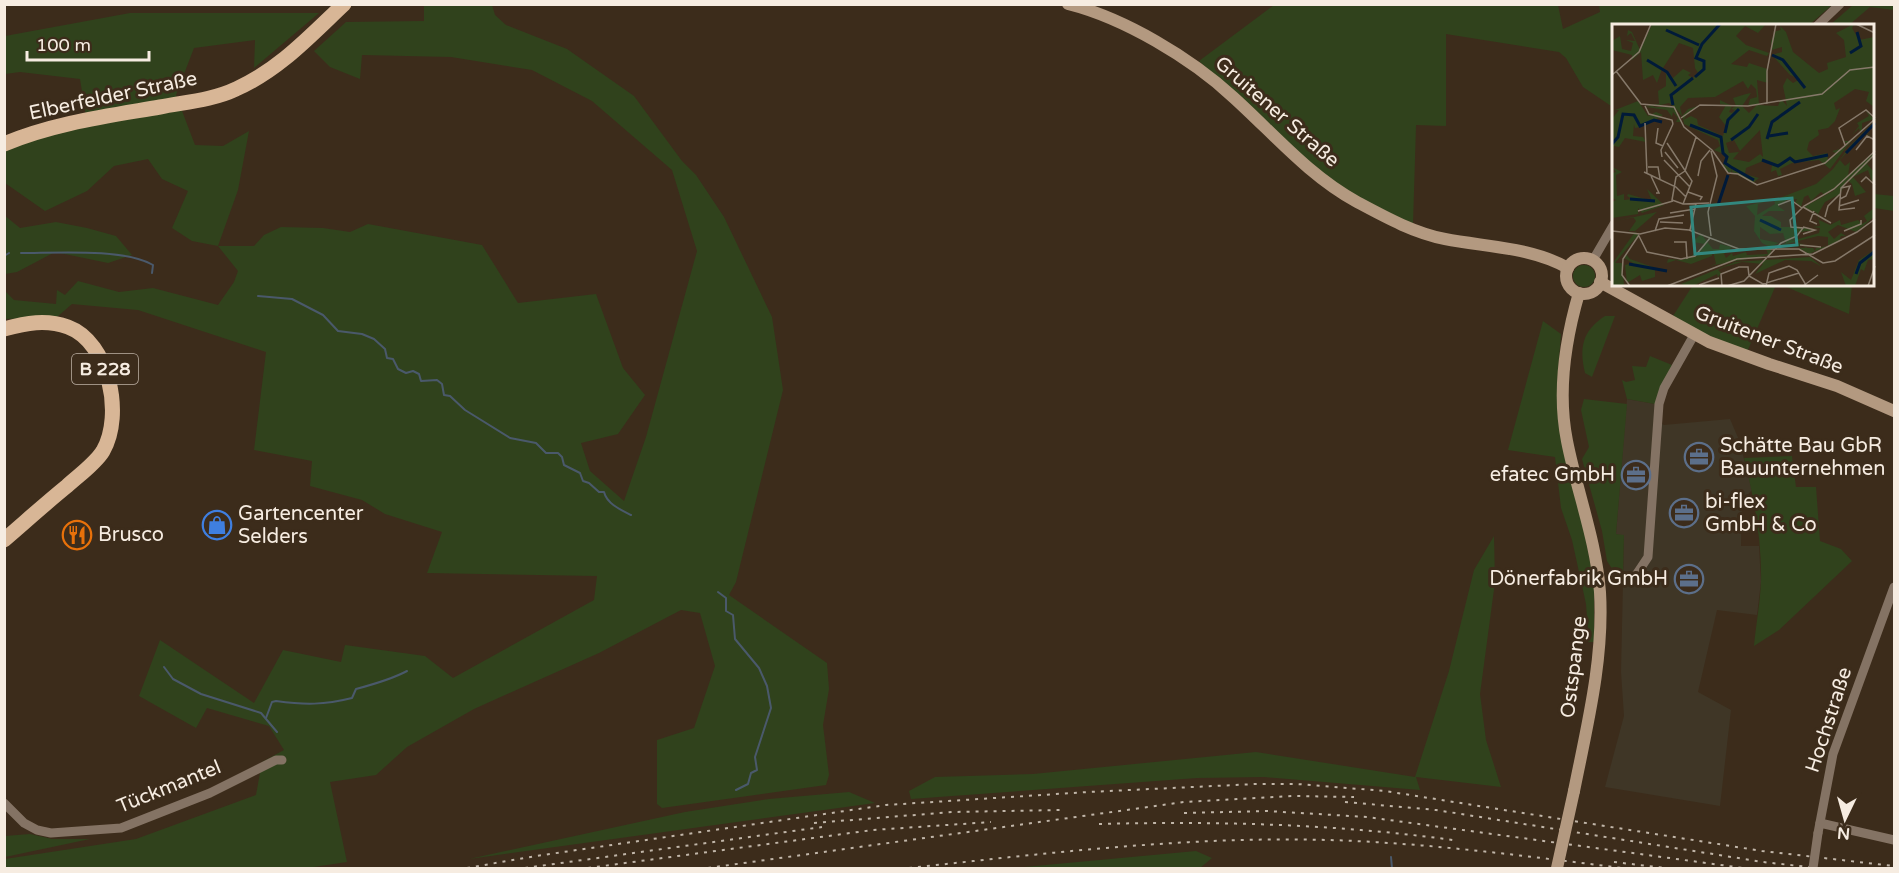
<svg xmlns="http://www.w3.org/2000/svg" width="1899" height="873" viewBox="0 0 1899 873" font-family="'Varela Round',sans-serif">
<style>
.industrial{fill:#3f3626}
.green{fill:#30421c}
.lines{fill:none;stroke-linecap:round;stroke-linejoin:round}
.stream{stroke:#4a596b;stroke-width:2}
.street{stroke:#847364;stroke-width:9}
.secondary{stroke:#b39980;stroke-width:12}
.primary{stroke:#d8b696;stroke-width:15}
.rail{stroke:#c1b6a9;stroke-width:2;stroke-dasharray:3 6;stroke-linecap:butt}
.street-bridge{stroke:#847364;stroke-width:9}
.secondary-bridge{stroke:#b39980;stroke-width:12}
.labels{text-anchor:middle;dominant-baseline:central;stroke-width:6;stroke-linejoin:round;paint-order:stroke}
.shield{fill:#3c2c1b;stroke:#beb2a6;stroke-width:1.5}
.shield-label{font-size:18px;font-weight:bold;fill:#f6ece1}
.street-label{font-size:20px;fill:#f6ece1;stroke:#3c2c1b}
.poi-label{font-size:20px;fill:#f6ece1;stroke:#3c2c1b;text-anchor:start}
.inset-river{fill:none;stroke:#001a39;stroke-width:3}
.inset-road{fill:none;stroke:#86796a;stroke-width:1.5}
.view{fill:#32887f;fill-opacity:0.15;stroke:#32887f;stroke-width:3}
.inset-edge{fill:none;stroke:#f6ece1;stroke-width:3}
</style>
<rect width="100%" height="100%" fill="#3c2c1b"/>
<polygon class="industrial" points="1627,399 1655,404 1654,419 1664,425 1730,419 1739,440 1752,490 1742,501 1741,546 1759,546 1761,582 1757,615 1717,610 1698,692 1731,710 1720,806 1605,787 1624,716 1621,672 1624,536 1616,534"/>
<g class="green">
<polygon points="424,4 492,5 495,15 506,25 567,49 634,96 682,161 696,175 724,217 772,317 783,390 736,582 729,595 827,663 829,689 823,725 829,775 826,785 662,808 657,804 657,740 694,728 715,666 700,613 681,610 599,653 474,709 407,747 376,775 330,782 347,862 307,868 5,868 5,859 136,839 256,795 262,762 284,750 269,726 207,708 196,728 139,696 160,640 254,703 283,650 341,662 345,645 425,656 453,678 594,600 597,576 427,573 442,532 385,514 362,500 310,486 312,461 254,450 266,352 138,310 72,304 57,317 5,319 4,290 14,300 56,304 57,290 65,295 78,281 119,292 153,288 218,305 234,282 238,271 218,246 192,241 172,228 188,191 162,179 148,159 114,166 87,191 45,211 5,183 5,147 87,123 80,79 20,72 5,74 5,36 130,13 319,13 254,68 255,40 194,48 176,95 195,145 223,146 249,131 238,190 218,246 254,246 264,235 281,227 323,228 350,232 368,224 482,245 518,303 596,294 623,368 645,395 618,434 581,443 590,471 624,501 646,437 697,251 672,170 592,101 532,70 451,57 362,55 360,79 330,67 314,51 346,22 424,21"/>
<polygon points="1274,5 1558,5 1563,29 1600,12 1599,5 1832,5 1809,25 1614,26 1614,108 1583,87 1566,58 1559,52 1446,34 1446,126 1416,125 1413,224 1352,195 1311,166 1199,61"/>
<polygon points="1853,5 1894,5 1894,10 1870,7 1849,25 1830,25"/>
<polygon points="1874,194 1894,196 1894,211 1874,208"/>
<polygon points="4,215 20,228 56,222 87,228 116,236 132,255 108,263 55,252 17,272 5,274"/>
<circle cx="1584" cy="276" r="11"/>
<polygon points="1693,285 1776,285 1747,352 1696,330 1673,316"/>
<polygon points="1782,285 1852,285 1849,314"/>
<path d="M 1605,316 L 1615,316 L 1592,377 L 1585,373 C 1579,348 1582,331 1605,316 Z"/>
<polygon points="1543,321 1561,334 1557,385 1594,583 1594,642 1587,642 1588,630 1586,604 1572,540 1561,508 1555,457 1508,450"/>
<polygon points="1650,356 1672,365 1655,404 1627,399 1622,380 1626,382 1635,380 1632,366 1646,367"/>
<polygon points="1584,399 1627,404 1616,534 1624,535 1623,576 1616,575 1607,561 1602,531 1582,459 1589,447 1581,410"/>
<path d="M 1792,456 L 1796,487 L 1816,487 L 1820,541 L 1841,549 L 1852,561 L 1779,630 L 1754,646 C 1756,625 1760,603 1761,582 C 1762,541 1754,498 1744,458 Z"/>
<polygon points="1494,536 1495,582 1480,694 1486,740 1501,787 1416,777 1420,790 1264,777 1197,778 911,799 909,791 935,777 1033,774 1256,752 1415,777 1449,671 1474,570"/>
<polygon points="849,792 875,803 469,859 685,812 769,799"/>
<polygon points="30,834 52,839 90,839 5,857 5,836"/>
<polygon points="1196,851 1212,858 1200,868 1013,868"/>
</g>
<g class="lines">
<g class="stream">
<path d="M 21,253 C 55,253 124,248 153,265 L 152,273"/>
<polyline points="4,256 9,253"/>
<path d="M 258,296 L 292,299 L 323,315 L 338,331 L 362,334 L 374,339 L 385,349 L 387,358 L 393,359 L 398,369 L 406,373 L 413,371 L 419,374 L 421,381 L 437,380 L 442,384 L 444,395 L 450,396 L 465,410 L 510,438 L 536,443 L 546,453 L 558,453 L 562,457 L 564,465 L 580,473 L 583,481 L 589,483 L 599,492 L 604,492 C 607,504 621,510 631,515"/>
<polyline points="718,592 726,598 726,611 733,615 735,639 759,668 767,686 771,708 755,757 757,770 751,773 748,784 736,790"/>
<polyline points="164,667 173,679 201,694 261,713 277,732"/>
<path d="M 266,718 L 272,702 L 276,701 C 305,705 324,705 352,698 L 356,689 C 371,685 394,678 407,671"/>
<polyline points="1391,857 1392,868"/>
</g>
<g class="street">
<polyline points="1817,26 1840,4"/>
<polyline points="1593,260 1614,224"/>
<polyline points="1636,575 1648,557 1659,404 1664,388 1694,335"/>
<polyline points="4,803 24,823 37,830 51,833 121,828 210,793 276,760 282,760"/>
<polyline points="1820,823 1894,840"/>
<polyline points="1818,833 1833,754 1894,587"/>
</g>
<g class="secondary">
<path d="M 1068,4 C 1124,18 1191,58 1233,97 C 1273,133 1309,176 1357,202 C 1385,217 1414,233 1445,239 C 1486,247 1531,247 1568,268"/>
<circle cx="1584" cy="276" r="18"/>
<polyline points="1600,282 1709,342 1769,364 1837,386 1894,411"/>
<path d="M 1574,791 C 1587,726 1604,659 1600,592 C 1596,540 1577,492 1567,441 C 1557,391 1565,341 1579,293"/>
</g>
<g class="primary">
<path d="M 4,144 C 54,123 108,116 160,107 C 186,102 213,100 236,89 C 279,70 310,36 344,4"/>
<path d="M 4,329 C 26,323 46,319 68,327 C 109,342 124,415 103,451 C 95,464 79,475 67,486 C 46,503 25,522 4,540"/>
</g>
<g class="rail">
<polyline points="1345,802 1436,810 1763,862 1817,868"/>
<polyline points="1184,813 1267,811 1367,817 1743,868"/>
<polyline points="814,823 952,812 1060,810"/>
<path d="M 1099,824 C 1218,821 1335,824 1453,840"/>
<polyline points="1614,862 1665,868"/>
<polyline points="467,868 536,856 886,805 1088,792 1256,784 1297,784 1385,791 1762,851 1894,866"/>
<polyline points="525,868 822,827"/>
<polyline points="588,868 873,830 991,822"/>
<polyline points="708,868 1184,802 1293,796 1354,797"/>
<path d="M 909,868 C 1049,853 1189,836 1329,840 C 1428,843 1525,856 1622,868"/>
</g>
<polyline class="street-bridge" points="1813,868 1818,833"/>
<polyline class="secondary-bridge" points="1557,868 1574,791"/>
</g>
<defs>
<g id="office-ring" transform="scale(1.5)"><circle r="9.5" fill="#3c2c1b" stroke="#5c6f8a" stroke-width="1.5"/><path d="M-6-3h4V-5.5h4V-3h4V5H-6ZM-1-4.5V-3h2v-1.5ZM-6 0V1H6V0Z" fill="#5c6f8a"/></g>
<g id="shop-ring" transform="scale(1.5)"><circle r="9.5" fill="#3c2c1b" stroke="#3f7fe0" stroke-width="1.5"/><path d="M-5-2.5h2.3a2.7 3.5 0 0 1 5.4 0H5L5.5 6h-11ZM-1.5-2.5h3a1.5 2.3 0 0 0-3 0Z" fill="#3f7fe0"/></g>
<g id="restaurant-ring" transform="scale(1.5)"><circle r="9.5" fill="#3c2c1b" stroke="#e8710a" stroke-width="1.5"/><path d="M-5-6h1v4h1v-4h1v4h1v-4h1v5L-1.5 .5V6h-2V.5L-5-1ZM5-6V6H3V1.5H1.5Q1.5-4 5-6Z" fill="#e8710a"/></g>
</defs>
<g fill-rule="evenodd">
<use href="#office-ring" x="1699" y="457"/>
<use href="#office-ring" x="1636" y="475"/>
<use href="#office-ring" x="1684" y="513"/>
<use href="#shop-ring" x="217" y="525"/>
<use href="#restaurant-ring" x="77" y="535"/>
<use href="#office-ring" x="1689" y="579"/>
</g>
<g class="labels">
<rect class="shield" x="72" y="354" width="66" height="30" rx="4.5"/>
<g class="shield-label">
<text x="105" y="369">B 228</text>
</g>
<g class="street-label">
<text transform="translate(113 96) rotate(-12)">Elberfelder Straße</text>
<text transform="translate(1277 112) rotate(41)">Gruitener Straße</text>
<text transform="translate(1769 340) rotate(21)">Gruitener Straße</text>
<text transform="translate(1574 667) rotate(-83)">Ostspange</text>
<text transform="translate(1829 720) rotate(-72)">Hochstraße</text>
<text transform="translate(169 787) rotate(-22)">Tückmantel</text>
</g>
<g class="poi-label">
<text x="1720" y="446">Schätte Bau GbR<tspan x="1720" dy="23">Bauunternehmen</tspan></text>
<text x="1615" y="475" text-anchor="end">efatec GmbH</text>
<text x="1705" y="502">bi-flex<tspan x="1705" dy="23">GmbH &amp; Co</tspan></text>
<text x="238" y="514">Gartencenter<tspan x="238" dy="23">Selders</tspan></text>
<text x="98" y="535">Brusco</text>
<text x="1668" y="579" text-anchor="end">Dönerfabrik GmbH</text>
</g>
</g>
<g transform="translate(1612 24)">
<rect width="262" height="262" fill="#3c2c1b"/>
<path d="M 40,0 L 154,0 L 146,9 L 133,2 L 124,12 L 134,21 L 157,29 L 155,32 L 137,26 L 119,40 L 135,43 L 137,39 L 155,45 L 156,59 L 145,56 L 147,80 L 136,82 L 138,75 L 145,73 L 144,65 L 139,60 L 136,65 L 131,57 L 103,73 L 76,74 L 68,83 L 70,92 L 76,85 L 89,81 L 78,87 L 71,96 L 79,92 L 85,95 L 86,101 L 111,112 L 114,102 L 107,93 L 114,81 L 108,80 L 108,76 L 120,82 L 117,88 L 120,89 L 123,86 L 119,85 L 124,82 L 121,74 L 134,70 L 139,69 L 130,82 L 137,89 L 145,81 L 166,82 L 169,75 L 175,82 L 171,62 L 175,54 L 181,59 L 188,55 L 178,51 L 160,31 L 170,28 L 170,23 L 160,26 L 159,17 L 164,7 L 169,6 L 168,2 L 174,8 L 181,28 L 207,49 L 216,45 L 215,39 L 234,33 L 232,16 L 224,9 L 242,0 L 240,4 L 247,16 L 262,13 L 262,83 L 254,77 L 257,68 L 243,65 L 222,79 L 224,86 L 228,84 L 223,97 L 216,104 L 206,106 L 207,111 L 197,118 L 195,126 L 201,132 L 215,129 L 216,137 L 225,130 L 220,127 L 232,124 L 235,120 L 232,117 L 239,117 L 248,108 L 247,104 L 240,111 L 247,102 L 245,99 L 257,92 L 254,87 L 262,95 L 250,99 L 250,106 L 235,122 L 218,145 L 210,153 L 218,145 L 207,136 L 180,139 L 168,145 L 170,151 L 166,152 L 164,146 L 159,148 L 160,141 L 151,137 L 134,144 L 133,150 L 147,154 L 141,159 L 120,148 L 120,144 L 119,149 L 115,148 L 111,143 L 114,131 L 102,126 L 108,122 L 106,116 L 72,100 L 71,94 L 64,84 L 69,98 L 64,98 L 66,94 L 61,88 L 60,93 L 55,86 L 34,83 L 62,83 L 57,79 L 40,83 L 33,82 L 47,80 L 46,67 L 54,62 L 54,47 L 50,45 L 45,59 L 41,51 L 31,56 L 29,28 L 20,36 L 20,31 L 0,26 L 0,17 L 8,12 L 10,25 L 19,27 L 21,19 L 14,16 L 23,17 L 19,9 L 15,12 L 16,6 L 20,8 L 28,26 ZM 67,19 L 81,24 L 83,44 L 86,49 L 91,46 L 81,54 L 76,51 L 79,49 L 71,45 L 61,54 L 51,44 ZM 148,106 L 151,133 L 148,130 L 137,138 L 121,135 L 127,128 L 117,129 L 114,119 L 122,116 L 128,127 ZM 26,77 L 36,92 L 44,88 L 51,91 L 33,102 L 23,104 L 22,100 L 21,112 L 31,113 L 34,118 L 13,114 L 7,123 L 2,122 L 0,132 L 0,95 L 7,86 L 3,86 ZM 262,98 L 253,108 L 259,112 L 252,109 L 228,136 L 233,142 L 238,138 L 236,152 L 262,128 L 262,135 L 262,132 L 255,140 L 262,148 L 260,158 L 256,146 L 241,153 L 254,168 L 243,172 L 240,160 L 235,156 L 228,170 L 213,178 L 206,190 L 207,196 L 218,201 L 228,196 L 229,201 L 246,196 L 250,200 L 255,197 L 252,192 L 262,184 L 262,193 L 244,208 L 226,201 L 216,208 L 222,215 L 229,209 L 234,212 L 229,212 L 227,217 L 197,230 L 187,224 L 194,224 L 191,221 L 184,223 L 185,219 L 191,220 L 195,224 L 201,224 L 203,227 L 204,224 L 216,222 L 216,213 L 206,212 L 167,222 L 174,219 L 171,209 L 158,210 L 148,203 L 148,215 L 167,219 L 158,223 L 150,219 L 142,207 L 143,192 L 134,182 L 155,177 L 146,180 L 145,191 L 163,180 L 162,176 L 204,160 L 221,145 L 238,122 ZM 226,162 L 221,167 L 192,183 L 205,189 L 208,202 L 201,203 L 208,204 L 207,209 L 180,217 L 185,211 L 181,209 L 203,206 L 184,202 L 184,197 L 184,203 L 169,203 L 169,198 L 159,192 L 150,192 L 157,187 L 173,187 L 166,182 L 175,176 L 185,175 L 183,179 L 189,183 L 192,173 L 196,171 L 199,177 L 209,168 L 213,171 ZM 0,143 L 10,148 L 4,151 L 5,172 L 12,170 L 12,176 L 20,175 L 15,172 L 16,170 L 40,177 L 35,165 L 52,181 L 30,189 L 26,184 L 26,190 L 0,194 L 0,178 L 4,176 L 0,174 L 0,149 L 4,148 ZM 45,188 L 23,207 L 17,207 L 24,197 L 21,193 L 0,198 ZM 23,208 L 27,210 L 3,239 L 10,239 L 12,261 L 0,262 L 0,240 ZM 89,210 L 101,225 L 107,225 L 108,220 L 120,223 L 112,230 L 114,234 L 120,229 L 121,232 L 134,228 L 135,231 L 156,230 L 154,225 L 160,225 L 158,231 L 97,242 L 104,240 L 101,227 L 100,232 L 79,240 L 64,236 L 55,239 L 56,235 L 70,236 L 85,229 L 93,220 L 80,218 ZM 262,226 L 262,235 L 256,236 L 252,247 L 249,245 L 243,262 L 234,262 L 229,248 L 239,256 L 247,236 ZM 14,230 L 18,235 L 55,248 L 43,246 L 43,253 L 30,257 L 28,251 L 15,259 L 13,241 L 21,239 L 12,234 ZM 198,233 L 209,242 L 199,237 L 173,236 L 143,250 L 151,240 L 130,238 L 112,243 L 106,246 L 109,249 L 106,253 L 105,250 L 81,262 L 69,260 L 123,238 Z" fill="#30421c" fill-rule="evenodd"/>
<path class="inset-river" d="M 54,6 L 87,21M 238,29 L 249,22 L 245,8M 160,31 L 171,36 L 193,64M 35,36 L 55,48 L 64,62M 83,53 L 92,45 L 92,37 L 84,34 L 90,20 L 108,0M 61,81 L 59,71 L 81,54M 78,101 L 109,113 L 111,129 L 115,133 L 113,139 L 119,143M 113,109 L 116,96 L 127,85M 157,112 L 176,109M 155,115 L 160,98 L 188,78M 119,116 L 137,103 L 146,90M 0,120 L 6,113 L 11,90 L 22,91 L 28,102 L 42,96 L 50,98M 234,129 L 263,99M 150,136 L 166,142 L 178,134 L 183,138 L 216,131M 119,143 L 142,156M 18,175 L 43,177M 106,181 L 116,151M 148,196 L 169,206M 17,240 L 55,247M 244,250 L 248,239 L 262,228"/>
<path class="inset-road" d="M 244,0 L 263,9M 4,47 L 29,80 L 62,83 L 72,103 L 100,126M 0,51 L 27,28 L 39,0M 155,80 L 155,47 L 164,0M 33,82 L 37,90 L 60,96 L 61,100M 69,94 L 88,81 L 136,82 L 210,70 L 238,46 L 263,43M 33,99 L 35,150M 46,104 L 44,119 L 51,122M 55,119 L 80,157 L 71,180M 233,121 L 227,104 L 254,86 L 263,94M 100,126 L 116,149 L 126,150 L 145,161 L 213,139 L 263,95M 244,126 L 255,112 L 263,116M 53,128 L 66,144M 50,133 L 49,126 L 61,100M 52,136 L 78,163M 36,143 L 46,143 L 48,155M 73,147 L 64,153 L 60,176 L 71,180 L 97,179M 73,147 L 84,113M 32,148 L 64,163 L 74,173M 39,152 L 47,169 L 44,169M 86,152 L 89,137 L 98,126M 249,158 L 254,153 L 263,161M 76,168 L 90,173 L 88,176M 228,175 L 234,172 L 238,162 L 229,164M 166,181 L 179,176 L 190,184M 227,182 L 247,176M 191,183 L 219,199M 243,184 L 227,186 L 229,164 L 263,130M 26,187 L 61,177M 202,187 L 198,197 L 205,200M 58,189 L 83,185M 213,193 L 216,182 L 228,170M 48,198 L 71,199M 191,203 L 203,206 L 191,210M 78,206 L 84,180M 0,207 L 28,210 L 53,204 L 77,206 L 127,225 L 187,225 L 211,239 L 223,237 L 263,211M 43,207 L 47,195 L 72,191M 232,207 L 249,200 L 249,196M 27,212 L 35,228 L 69,235 L 83,232 L 98,214M 99,212 L 96,188 L 105,152 L 99,127M 62,218 L 74,218 L 75,235M 188,221 L 209,223M 87,261 L 107,254M 18,262 L 10,251 L 11,235 L 27,211M 55,262 L 125,235 L 201,230 L 245,208 L 263,195M 110,262 L 109,250 L 127,243 L 136,243 L 137,252 L 151,260 L 187,249M 115,262 L 132,257 L 169,219 L 185,212 L 191,204 L 179,203 L 178,196 L 192,182 L 222,165 L 263,127M 154,262 L 157,249 L 177,242 L 185,246 L 194,261M 191,262 L 206,251M 256,262 L 263,242"/>
<path class="view" d="M 180,174 L 185,221 L 83,230 L 79,183 Z"/>
<rect width="262" height="262" class="inset-edge"/>
</g>
<rect width="1899" height="873" fill="none" stroke="#f6ece1" stroke-width="12"/>
<g transform="translate(1845 819) rotate(185)" stroke="#3c2c1b" stroke-width="4.5" paint-order="stroke">
<path d="M0-4.5L10 22L0 15L-10 22Z" fill="#f6ece1"/>
<text y="-9" font-size="16" font-weight="bold" text-anchor="middle" fill="#f6ece1">N</text>
</g>
<path d="M27 51v9h122v-9" fill="none" stroke="#f6ece1" stroke-width="3"/>
<text x="36" y="51" font-size="18" fill="#f6ece1" stroke="#3c2c1b" stroke-width="4.5" paint-order="stroke">100 m</text>
</svg>
